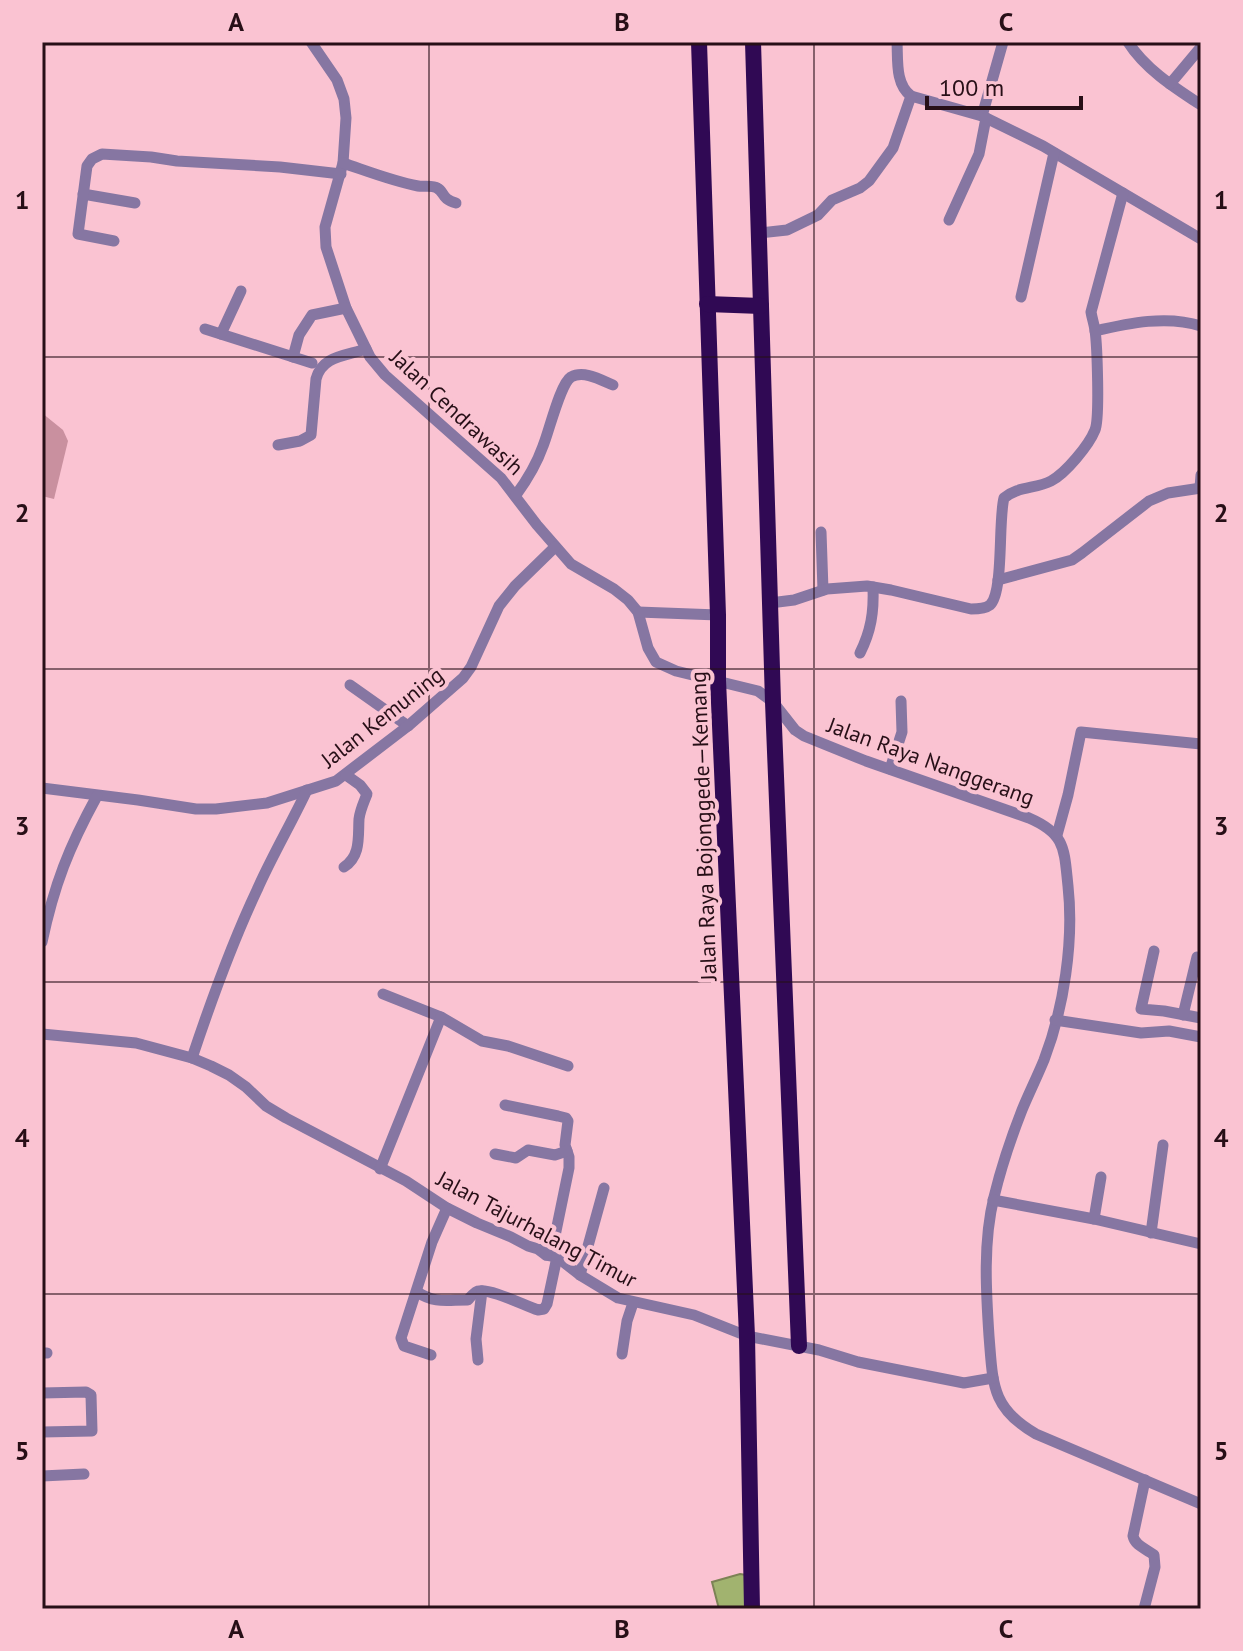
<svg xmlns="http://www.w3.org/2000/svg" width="1243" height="1651" viewBox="0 0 1243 1651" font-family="'PT Sans',sans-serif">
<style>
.green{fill:#c9909f}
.water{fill:#a1b36f;stroke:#7c8255;stroke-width:2}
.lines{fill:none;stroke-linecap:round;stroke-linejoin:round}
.minor{stroke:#8676a2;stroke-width:11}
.highway{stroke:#300954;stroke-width:16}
.grid{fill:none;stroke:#270f17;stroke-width:2;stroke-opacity:0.55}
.labels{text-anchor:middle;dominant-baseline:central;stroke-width:8;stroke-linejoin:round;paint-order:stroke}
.street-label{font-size:22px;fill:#270f17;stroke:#fac3d2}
.neatline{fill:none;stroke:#270f17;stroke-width:3}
.grid-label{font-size:26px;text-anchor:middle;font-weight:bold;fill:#270f17}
</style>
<rect width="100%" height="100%" fill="#fac3d2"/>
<polygon class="green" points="42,413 63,430 68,441 54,499 42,496"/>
<polygon class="water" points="740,1574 753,1576 754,1609 719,1609 712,1582"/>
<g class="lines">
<g class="minor">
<path d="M 311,42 L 337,80 L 344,99 L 346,118 L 343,163 L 325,227 L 326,247 L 346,308 L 370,357 L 385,375 L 501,478 L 537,525 L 571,564 L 614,589 L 628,600 L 638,612 L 648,648 L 656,662 L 676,671 L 758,691 L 773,702 L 795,730 L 804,736 L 866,761 L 1029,818 C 1066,834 1064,849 1068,886 C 1074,941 1064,1008 1044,1060 C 1037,1077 1029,1093 1022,1110 C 1011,1138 1001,1168 994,1197 C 983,1241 986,1291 989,1336 C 993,1384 991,1408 1036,1434 L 1201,1504"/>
<path d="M 897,42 C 898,60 895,84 911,96 L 982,116 L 1003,42"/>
<path d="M 1128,42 C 1145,69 1175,88 1201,105"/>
<polyline points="1170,84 1201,47"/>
<polyline points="982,116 1043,146 1201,239"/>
<path d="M 343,163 C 367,171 392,181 418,186 C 423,187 433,185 437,188 C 445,192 441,199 456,203"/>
<polyline points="83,194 135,203"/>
<polyline points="949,220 979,154 986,118"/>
<polyline points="760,233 787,230 818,215 832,200 860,188 869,181 893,148 911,96"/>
<polyline points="114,241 78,234 87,166 92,159 102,154 151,157 177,161 280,167 341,174"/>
<polyline points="1021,297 1054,153"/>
<polyline points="205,329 312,363"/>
<path d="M 1095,331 C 1129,323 1167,315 1201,326"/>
<polyline points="221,334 241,291"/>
<polyline points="293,357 299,335 312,315 346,308"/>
<path d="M 278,445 L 300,441 L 311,435 L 316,379 C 322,356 345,356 366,349"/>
<polyline points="1200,488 1201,475"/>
<path d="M 516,495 C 527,480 537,463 543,446 C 549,432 560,384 571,377 C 584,370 601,380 613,385"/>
<polyline points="821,532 823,590"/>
<polyline points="998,580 1072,560 1082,553 1149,501 1168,493 1201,488"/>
<path d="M 770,603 L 794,600 L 827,589 L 867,586 L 891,590 L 971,609 C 977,609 985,609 990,605 C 1004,592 998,520 1004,498 C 1018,486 1036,489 1051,481 C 1066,473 1089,445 1095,430 C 1100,418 1097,345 1095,330 C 1094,324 1092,318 1091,312 L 1123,193"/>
<polyline points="638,612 718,615"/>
<path d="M 860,653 C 871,631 874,612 873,587"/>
<polyline points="350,685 408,726"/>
<polyline points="890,769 902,732 901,701"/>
<polyline points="42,788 138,800 196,809 216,809 267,803 336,781 408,726 463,678 471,667 499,606 515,586 555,547"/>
<polyline points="1057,835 1068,795 1081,732 1201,744"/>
<path d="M 344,867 C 361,856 358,837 359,819 C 360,810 364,802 367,794 L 360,785 L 346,775"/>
<path d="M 42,942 C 54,885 69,847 97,796"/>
<polyline points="1154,951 1141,1009 1164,1011 1201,1018"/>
<polyline points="383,994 441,1017"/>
<polyline points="1183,1015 1197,957"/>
<polyline points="1055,1020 1141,1033 1169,1031 1201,1037"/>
<polyline points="42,1034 136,1043 192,1058 211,1066 229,1075 246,1087 266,1106 286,1118 406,1181 447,1208 477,1223 511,1237 528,1246 538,1249 546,1255 557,1257 580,1275 618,1298 694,1315 747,1336 819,1350 858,1362 964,1383 993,1378"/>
<path d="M 192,1058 C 211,1001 231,945 257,890 C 272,856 291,824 307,790"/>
<polyline points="505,1105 558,1116 566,1118 568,1121 565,1145 569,1157 569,1168 555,1236 546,1255"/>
<polyline points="495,1154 516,1158 528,1150 555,1155 567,1151"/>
<polyline points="380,1169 441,1017 482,1041 508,1046 568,1066"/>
<polyline points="993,1200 1094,1219 1201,1244"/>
<polyline points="1094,1219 1101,1177"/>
<polyline points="1151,1233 1163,1145"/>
<polyline points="580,1275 604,1188"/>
<path d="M 417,1292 C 436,1304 446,1300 468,1300 C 470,1297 475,1292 478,1291 C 491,1288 525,1306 538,1310 L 544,1309 L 547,1304 L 557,1257"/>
<polyline points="42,1353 47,1353"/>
<polyline points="622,1354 627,1321 633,1303"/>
<polyline points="431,1355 404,1346 401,1338 432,1242 447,1208"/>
<polyline points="478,1360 476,1339 482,1291"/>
<polyline points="42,1393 86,1392 91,1395 92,1431 42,1432"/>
<polyline points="42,1476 84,1474"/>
<path d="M 1144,1609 L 1155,1567 L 1154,1555 C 1147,1549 1135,1546 1133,1536 L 1145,1480"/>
</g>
<g class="highway">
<polyline points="699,42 718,615 718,680 747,1336 752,1609"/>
<polyline points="753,42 773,702 799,1346"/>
<polyline points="707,304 761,306"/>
</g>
</g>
<path class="grid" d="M 429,42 L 429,1609M 814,42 L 814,1609M 42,357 L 1201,357M 42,669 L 1201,669M 42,982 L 1201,982M 42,1294 L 1201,1294"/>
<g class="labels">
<g class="street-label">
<text transform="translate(457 412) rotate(43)">Jalan Cendrawasih</text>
<text transform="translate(382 717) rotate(-38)">Jalan Kemuning</text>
<text transform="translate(931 761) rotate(20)">Jalan Raya Nanggerang</text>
<text transform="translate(703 826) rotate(-92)">Jalan Raya Bojonggede—Kemang</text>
<text transform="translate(537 1229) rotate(28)">Jalan Tajurhalang Timur</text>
</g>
</g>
<rect width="1243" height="1651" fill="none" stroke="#fac3d2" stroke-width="88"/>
<path d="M927 96v12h154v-12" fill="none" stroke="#270f17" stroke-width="4"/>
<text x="939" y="96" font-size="24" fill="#270f17" stroke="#fac3d2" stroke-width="6" paint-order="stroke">100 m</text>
<rect x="44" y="44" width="1155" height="1563" class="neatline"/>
<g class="grid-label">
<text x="236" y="31">A</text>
<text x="622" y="31">B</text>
<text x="1006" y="31">C</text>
<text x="22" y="209">1</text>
<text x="1221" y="209">1</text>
<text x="22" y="522">2</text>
<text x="1221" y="522">2</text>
<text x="22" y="835">3</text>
<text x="1221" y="835">3</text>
<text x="22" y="1147">4</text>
<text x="1221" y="1147">4</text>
<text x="22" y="1460">5</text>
<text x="1221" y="1460">5</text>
<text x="236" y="1638">A</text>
<text x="622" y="1638">B</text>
<text x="1006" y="1638">C</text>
</g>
</svg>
